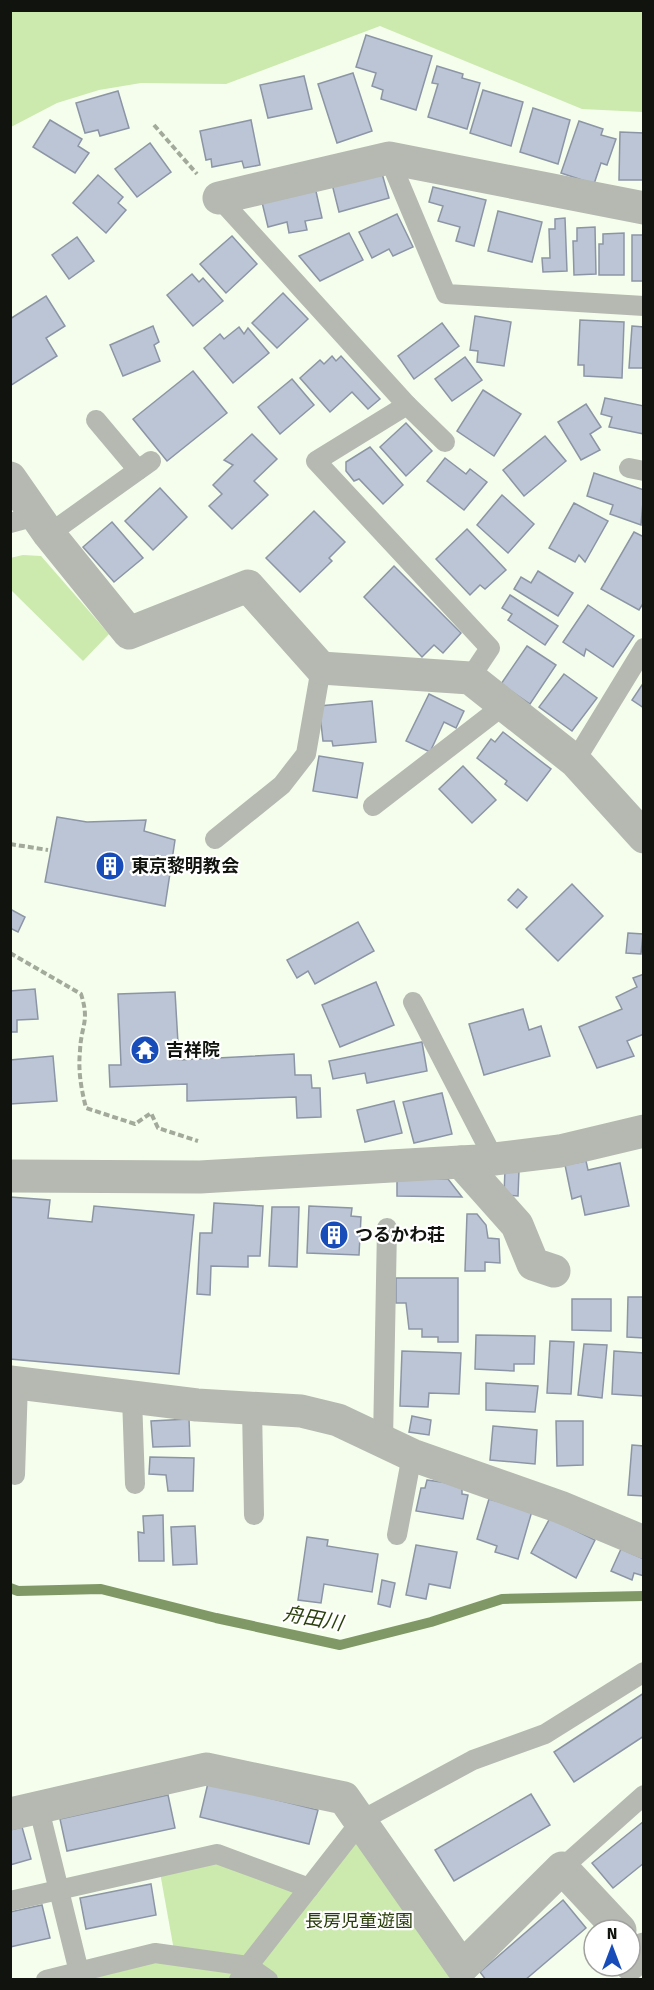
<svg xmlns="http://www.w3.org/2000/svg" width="654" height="1990" viewBox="0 0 654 1990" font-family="'Fira Sans','Noto Sans JP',sans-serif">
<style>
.green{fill:#cce9ae}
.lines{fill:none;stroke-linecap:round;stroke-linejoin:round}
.stream{stroke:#7f9865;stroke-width:10}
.building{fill:#bcc5d6;stroke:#8c95a5;stroke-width:1.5}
.path{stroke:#a3aa9c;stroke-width:4;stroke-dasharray:6 3;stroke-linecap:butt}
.service{stroke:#b5b9b1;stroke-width:20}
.minor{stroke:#b5b9b1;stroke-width:33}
.tertiary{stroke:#b5b9b1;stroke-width:33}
.labels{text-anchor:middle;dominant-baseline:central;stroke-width:4.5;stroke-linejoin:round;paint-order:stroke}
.poi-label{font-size:18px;font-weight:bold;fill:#11140e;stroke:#fff;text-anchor:start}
.park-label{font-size:18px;fill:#2a3e0c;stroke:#fff}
.water-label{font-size:20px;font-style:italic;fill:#2c410f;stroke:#fff}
</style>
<rect width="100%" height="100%" fill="#f5feec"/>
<g class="green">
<polygon points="11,10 643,11 643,112 582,109 380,26 226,84 141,83 99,90 57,103 11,127"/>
<polygon points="23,555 41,556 109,634 83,661 11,590 10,558"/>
<polygon points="362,1820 462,1967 450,1980 81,1979 175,1956 159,1867 224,1856 309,1888"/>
</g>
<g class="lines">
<polyline class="stream" points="10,1588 18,1591 101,1589 216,1618 340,1645 431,1622 502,1599 644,1596"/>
</g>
<g class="building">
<polygon points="366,35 432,56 416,110 381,99 383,90 372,86 376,73 356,67"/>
<polygon points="437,66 463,74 462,78 480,83 467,129 428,117 438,84 432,83"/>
<polygon points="353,73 372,131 337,143 318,84"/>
<polygon points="304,76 312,109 268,118 260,85"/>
<polygon points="483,90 523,102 511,146 470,133"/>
<polygon points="118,91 129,128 100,136 98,130 85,133 76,103"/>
<polygon points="533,108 570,120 558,164 520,152"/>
<polygon points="50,120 82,139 78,146 89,153 75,173 33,147"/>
<polygon points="251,120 260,165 244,168 242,161 212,167 211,159 206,160 200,131"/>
<polygon points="579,121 603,129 601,135 616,139 607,165 601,163 594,184 561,173"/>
<polygon points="620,132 644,133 644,180 619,180"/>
<polygon points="150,143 171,172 137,197 115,169"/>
<polygon points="381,170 389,198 339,212 332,184"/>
<polygon points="98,175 123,197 118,203 126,210 106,233 73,203"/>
<polygon points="315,187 322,218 305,221 307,230 289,233 287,222 268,227 261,198"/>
<polygon points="433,187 486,200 474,246 456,241 460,227 438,221 443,206 429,202"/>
<polygon points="498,211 542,222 532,262 488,251"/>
<polygon points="397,214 413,247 393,256 389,249 372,258 359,232"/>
<polygon points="565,218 567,271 543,272 542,258 550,258 549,229 555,229 555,219"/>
<polygon points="595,227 596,274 574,275 573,241 577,241 577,228"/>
<polygon points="349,233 363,260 320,281 299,256"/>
<polygon points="624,233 624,275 599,275 599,244 603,244 603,234"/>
<rect x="632" y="235" width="12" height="46"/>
<polygon points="232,236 257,264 226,293 200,264"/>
<polygon points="77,237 94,261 69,279 52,255"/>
<polygon points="192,274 199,282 203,278 223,301 193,326 167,295"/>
<polygon points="283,293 308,319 277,348 252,323"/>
<polygon points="46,296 65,326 46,338 57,356 10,386 10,319"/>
<polygon points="475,316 511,322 504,366 477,362 478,351 470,350"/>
<polygon points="580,320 624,322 622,378 584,376 584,365 578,365"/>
<polygon points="442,323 459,346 414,379 398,356"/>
<polygon points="153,326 159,342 154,345 160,361 123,376 110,345"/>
<polygon points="632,326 644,327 644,368 629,368"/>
<polygon points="239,327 244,334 248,328 269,353 233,383 204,348 220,334 224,339"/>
<polygon points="332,356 336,361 341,356 380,399 368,409 352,392 330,412 300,378 320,360 324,364"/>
<polygon points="465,357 482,380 452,401 435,379"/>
<polygon points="193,371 227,413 167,461 133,419"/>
<polygon points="292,379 314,405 280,434 258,407"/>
<polygon points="483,390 521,414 494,456 457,431"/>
<polygon points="605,398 644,406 644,434 609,427 612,417 601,414"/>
<polygon points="586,404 601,427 590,434 600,450 581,460 558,422"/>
<polygon points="406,423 432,451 406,476 380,447"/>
<polygon points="252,434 277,459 254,481 268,495 232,529 209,506 222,494 213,485 233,465 224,460"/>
<polygon points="545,436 566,461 524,496 503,470"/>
<polygon points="370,447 403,485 383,504 359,479 354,481 346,471 346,462"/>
<polygon points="445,458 466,474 470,469 487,482 464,510 427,481"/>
<polygon points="594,473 644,490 641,525 610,514 613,505 587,496"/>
<polygon points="160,488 187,517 153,550 125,521"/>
<polygon points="502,495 534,524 508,553 477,525"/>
<polygon points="574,503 608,521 585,562 579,555 575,562 549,548"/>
<polygon points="314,511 345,542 329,558 332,561 300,592 266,558"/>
<polygon points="112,522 143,558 114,582 83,547"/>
<polygon points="467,529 506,570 485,589 480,585 470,595 436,559"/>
<polygon points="634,532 644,537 644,602 639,610 601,589"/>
<polygon points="394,566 461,633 443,653 434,645 422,657 364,597"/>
<polygon points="538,571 573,593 558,616 514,589 521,577 531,583"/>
<polygon points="510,595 558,626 545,645 508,620 512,614 502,608"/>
<polygon points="588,605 634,636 613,667 586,649 584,656 563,642"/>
<polygon points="527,646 556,665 530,704 501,684"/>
<polygon points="564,674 597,698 572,731 539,707"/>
<polygon points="644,682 644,708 632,700"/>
<polygon points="429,694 464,711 456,728 444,722 430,752 406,741"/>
<polygon points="372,701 376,742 333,746 332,741 323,741 319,706"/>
<polygon points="503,732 551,769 527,801 505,784 507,781 477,758 491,739 495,742"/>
<polygon points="319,756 363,763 357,798 313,791"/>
<polygon points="463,766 496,800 472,823 439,789"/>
<polygon points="57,817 87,822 146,820 144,831 175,840 165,906 45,882"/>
<polygon points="572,884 603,916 558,961 526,929"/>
<polygon points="518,889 527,897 517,908 508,900"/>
<polygon points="10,909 25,917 18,932 10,928"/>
<polygon points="358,922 374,951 315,984 308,971 297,978 287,960"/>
<polygon points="628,933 643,934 641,954 626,953"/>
<polygon points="644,974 644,1034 627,1041 634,1056 597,1068 579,1027 622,1009 616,997 637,987 633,978"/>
<polygon points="376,982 394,1025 340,1047 322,1005"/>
<polygon points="35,989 38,1019 17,1020 17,1032 10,1032 10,991"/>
<polygon points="175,992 179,1060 294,1054 295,1075 311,1075 312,1088 320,1088 321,1117 297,1118 296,1097 187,1101 187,1084 110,1087 109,1065 121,1065 118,994"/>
<polygon points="523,1009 529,1030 541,1026 550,1056 484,1075 469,1024"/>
<polygon points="422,1042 427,1071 367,1083 365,1073 333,1079 329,1061"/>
<polygon points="53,1056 57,1101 10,1104 10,1060"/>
<polygon points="442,1093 452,1134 414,1143 403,1102"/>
<polygon points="394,1101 402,1133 365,1142 357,1110"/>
<polygon points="586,1161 588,1170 620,1163 629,1206 585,1215 581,1196 572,1199 565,1165"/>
<polygon points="505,1169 519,1170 518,1196 504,1195"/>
<polygon points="397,1178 448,1179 462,1197 397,1196"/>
<polygon points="10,1197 50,1200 48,1218 92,1222 94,1206 194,1215 179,1374 10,1359"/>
<polygon points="214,1203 263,1206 260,1256 248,1256 248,1267 211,1266 210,1295 197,1294 200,1233 212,1233"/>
<polygon points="309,1206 352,1208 351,1216 361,1217 359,1255 307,1253"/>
<polygon points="272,1207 299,1207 297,1267 269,1266"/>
<polygon points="467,1214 477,1214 486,1225 488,1238 499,1239 500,1263 485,1262 485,1271 465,1271"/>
<polygon points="396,1278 458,1278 458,1342 438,1342 438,1337 422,1337 422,1329 409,1329 406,1303 396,1303"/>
<polygon points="628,1297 644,1297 644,1338 627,1337"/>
<polygon points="572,1299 611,1299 611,1331 572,1330"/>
<polygon points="476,1335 535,1336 534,1364 514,1364 514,1371 475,1369"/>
<polygon points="550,1341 574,1342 571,1394 547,1393"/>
<polygon points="584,1344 607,1345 602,1398 578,1395"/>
<polygon points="402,1351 461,1353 459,1394 429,1393 428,1407 400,1406"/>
<polygon points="614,1351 644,1353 644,1396 612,1394"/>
<polygon points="486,1383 538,1386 535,1412 486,1410"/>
<polygon points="412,1416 431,1420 429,1435 409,1432"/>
<polygon points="189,1419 190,1446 153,1447 151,1421"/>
<polygon points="556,1421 583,1421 583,1465 557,1466"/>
<polygon points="493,1426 537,1430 535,1464 490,1460"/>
<polygon points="632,1445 644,1446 644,1496 628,1495"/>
<polygon points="150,1457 194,1458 193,1491 168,1491 166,1475 149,1474"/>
<polygon points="427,1480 462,1485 462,1494 468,1495 463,1519 416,1511 421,1488 425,1488"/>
<polygon points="489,1499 532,1511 518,1559 495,1552 497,1546 477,1539"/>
<polygon points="163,1515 164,1561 139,1561 138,1532 144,1533 143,1516"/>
<polygon points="550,1518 595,1540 576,1578 531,1553"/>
<polygon points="195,1526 197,1564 173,1565 171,1527"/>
<polygon points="307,1537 328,1540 327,1546 378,1554 372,1592 324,1584 321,1603 298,1600"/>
<polygon points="416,1545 457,1552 450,1588 429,1584 426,1599 406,1595"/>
<polygon points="621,1549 644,1559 644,1576 634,1573 632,1580 611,1571"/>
<polygon points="382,1580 395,1583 390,1607 378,1604"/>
<polygon points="644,1693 644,1736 574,1782 554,1752"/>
<polygon points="208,1783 318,1810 309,1844 200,1817"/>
<polygon points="531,1794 550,1825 454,1881 435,1850"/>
<polygon points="168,1795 175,1828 67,1851 60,1819"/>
<polygon points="644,1821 644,1863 613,1888 592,1863"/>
<polygon points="22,1827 31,1859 10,1865 10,1830"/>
<polygon points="151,1884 156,1915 86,1929 80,1898"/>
<polygon points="563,1900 586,1928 525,1980 486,1980 480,1972"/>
<polygon points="42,1905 50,1938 10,1947 10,1912"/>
</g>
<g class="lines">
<g class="path">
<polyline points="154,125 197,174"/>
<polyline points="10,844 48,850"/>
<path d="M 10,953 L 81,994 C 90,1022 81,1025 80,1051 C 78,1071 81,1088 86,1108 L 135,1124 L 151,1113 L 158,1128 L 198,1141"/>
</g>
<g class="service">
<polyline points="389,158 446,294 644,306"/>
<polyline points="219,198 407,405 316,461 490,648 470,678"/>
<polyline points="407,405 445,442"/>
<polyline points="96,420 138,470"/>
<polyline points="629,468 644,471"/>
<polyline points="10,523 36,516"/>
<polyline points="49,534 151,461"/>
<polyline points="575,761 644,648"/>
<polyline points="373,806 504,705"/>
<polyline points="215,839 282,785 306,754 321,668"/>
<polyline points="413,1002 494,1159"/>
<polyline points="132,1397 135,1484"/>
<polyline points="252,1408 254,1515"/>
<polyline points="383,1441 387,1228"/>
<polyline points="15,1475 18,1383"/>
<polyline points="397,1535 412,1455"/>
<polyline points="39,1809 81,1980"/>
<polyline points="562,1868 644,1795"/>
<polyline points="10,1901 217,1854 309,1888"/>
<polyline points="46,1980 155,1953 248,1966 362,1820 473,1760 545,1734 644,1672"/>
<polyline points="239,1980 248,1966 268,1980"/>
</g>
<g class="minor">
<polyline points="219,198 389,158 644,208"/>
<polyline points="10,478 49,534 129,633 248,586 321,668 470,678 575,761 644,837"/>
<polyline points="461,1162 517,1225 533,1264 554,1271"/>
<polyline points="10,1176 200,1177 478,1161 560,1151 644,1131"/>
<polyline points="10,1382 197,1405 301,1411 338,1420 412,1455 560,1507 644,1542"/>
<polyline points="10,1814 206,1769 344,1798 462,1967 562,1868 620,1930"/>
</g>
<polyline class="tertiary" points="630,1964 644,1949"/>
</g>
<defs>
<g id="building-disc" transform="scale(1.5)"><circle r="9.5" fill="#184db9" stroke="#fff"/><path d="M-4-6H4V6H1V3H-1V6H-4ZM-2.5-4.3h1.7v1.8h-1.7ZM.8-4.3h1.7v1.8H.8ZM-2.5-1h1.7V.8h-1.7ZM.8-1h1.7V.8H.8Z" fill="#fff"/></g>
<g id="temple-disc" transform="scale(1.5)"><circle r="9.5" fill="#184db9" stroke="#fff"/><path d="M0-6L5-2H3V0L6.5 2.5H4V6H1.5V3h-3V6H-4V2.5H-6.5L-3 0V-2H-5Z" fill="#fff"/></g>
</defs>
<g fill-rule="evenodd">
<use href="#building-disc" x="110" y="866"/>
<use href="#temple-disc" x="145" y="1050"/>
<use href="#building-disc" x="334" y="1235"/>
</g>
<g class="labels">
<g class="poi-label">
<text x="131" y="866">東京黎明教会</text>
<text x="166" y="1050">吉祥院</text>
<text x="355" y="1235">つるかわ荘</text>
</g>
<g class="park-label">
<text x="359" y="1921">長房児童遊園</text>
</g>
<g class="water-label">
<text transform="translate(313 1618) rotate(10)">舟田川</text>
</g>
</g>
<rect width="654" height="1990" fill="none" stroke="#11140e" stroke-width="24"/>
<g transform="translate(612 1948)"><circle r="28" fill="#ffffff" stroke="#a0a19f" stroke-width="1.5"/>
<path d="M0-4.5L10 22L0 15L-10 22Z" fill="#184db9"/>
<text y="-9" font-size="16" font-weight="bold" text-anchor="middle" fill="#11140e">N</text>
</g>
</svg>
